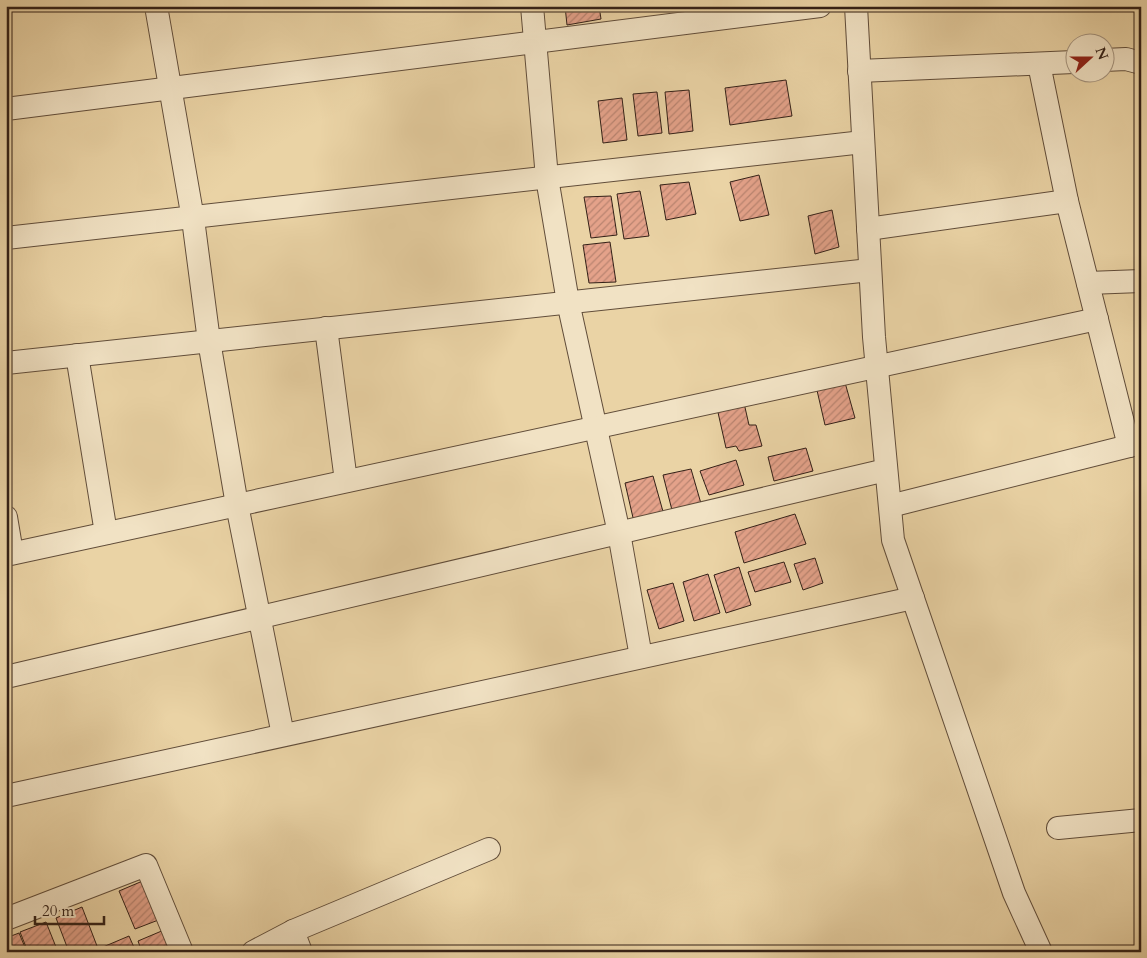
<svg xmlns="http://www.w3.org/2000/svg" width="1147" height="958" viewBox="0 0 1147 958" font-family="Cardo,serif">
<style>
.building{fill:url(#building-hatch);stroke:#332017}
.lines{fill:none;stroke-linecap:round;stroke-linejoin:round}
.minor-casing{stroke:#614d3a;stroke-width:24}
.minor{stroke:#f1e2c4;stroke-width:22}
</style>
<defs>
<pattern id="building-hatch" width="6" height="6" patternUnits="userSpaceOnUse" patternTransform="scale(1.25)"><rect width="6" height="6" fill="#e4a28a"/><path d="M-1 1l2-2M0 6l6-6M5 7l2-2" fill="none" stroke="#b98470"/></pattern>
</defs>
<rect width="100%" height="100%" fill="#ead3a5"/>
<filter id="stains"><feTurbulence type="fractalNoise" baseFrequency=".004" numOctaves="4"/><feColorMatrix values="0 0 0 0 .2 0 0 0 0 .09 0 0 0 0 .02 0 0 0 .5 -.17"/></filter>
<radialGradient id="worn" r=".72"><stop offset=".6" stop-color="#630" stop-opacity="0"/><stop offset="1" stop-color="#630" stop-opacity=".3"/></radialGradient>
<g class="building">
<polygon points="565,6 599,6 601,19 567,25"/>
<polygon points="786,80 792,116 730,125 725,88"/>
<polygon points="689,90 693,131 669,134 665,92"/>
<polygon points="657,92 662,133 638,136 633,94"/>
<polygon points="622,98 627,140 603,143 598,101"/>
<polygon points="759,175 769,215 740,221 730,182"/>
<polygon points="689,182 696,214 666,220 660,185"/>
<polygon points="640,191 649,236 624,239 617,194"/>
<polygon points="611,196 617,235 591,238 584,197"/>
<polygon points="832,210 839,247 815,254 808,216"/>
<polygon points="610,242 616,282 589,283 583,245"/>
<polygon points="844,379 855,418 825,425 816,386"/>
<polygon points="744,403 749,425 756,425 762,446 739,451 736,446 726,448 717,408"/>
<polygon points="806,448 813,471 774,481 768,457"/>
<polygon points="736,460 744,485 709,495 700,471"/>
<polygon points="691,469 702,507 673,514 663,475"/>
<polygon points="653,476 664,515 634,522 625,483"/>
<polygon points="795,514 806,544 744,563 735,532"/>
<polygon points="815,558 823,583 803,590 794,564"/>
<polygon points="784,562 791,582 755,592 748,572"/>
<polygon points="739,567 751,605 726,613 714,575"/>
<polygon points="708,574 720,613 694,621 683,582"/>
<polygon points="673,583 684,621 659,629 647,590"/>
<polygon points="145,880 161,919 135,929 119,891"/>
<polygon points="82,907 97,946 83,952 69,952 56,918"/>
<polygon points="46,922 58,952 28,952 20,932"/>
<polygon points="164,930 172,952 142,952 138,941"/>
<polygon points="19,933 27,952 6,952 6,938"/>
<polygon points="129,936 136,952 105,952 103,947"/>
</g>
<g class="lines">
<g class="minor-casing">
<g id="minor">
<polyline points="156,6 193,219 209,341 237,505 283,735"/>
<polyline points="532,6 547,178 568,302 619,533 641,657"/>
<polyline points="856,6 874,337 893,540 1014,893 1041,952"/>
<polyline points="1104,60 1126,59 1141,63"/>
<polyline points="1039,64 1067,201 1129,446"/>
<polyline points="859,71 1074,62"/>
<polyline points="6,109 820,6"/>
<polyline points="868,229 1067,201"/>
<polyline points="6,238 863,142"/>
<polyline points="1088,283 1141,281"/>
<polyline points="326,328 346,481"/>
<polyline points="77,355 106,533"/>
<polyline points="6,363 870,270"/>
<polyline points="890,506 1141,443"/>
<polyline points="6,517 12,553"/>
<polyline points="6,555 1097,319"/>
<polyline points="6,677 886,470"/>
<polyline points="6,796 913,598"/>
<polyline points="1058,828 1141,820"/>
<polyline points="6,919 146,865 182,952"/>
<polyline points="293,931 301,952"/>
<polyline points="253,952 293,931 489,849"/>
</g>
</g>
<use href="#minor" class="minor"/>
</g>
<rect width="1147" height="958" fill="none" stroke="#ead3a5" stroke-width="25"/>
<rect x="8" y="8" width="1132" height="943" fill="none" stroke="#332017" stroke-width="2.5"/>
<rect x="12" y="12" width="1122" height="933" fill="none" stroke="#332017"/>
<g transform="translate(1090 58) rotate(69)"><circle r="24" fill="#f1e2c4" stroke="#a5947f"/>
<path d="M0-4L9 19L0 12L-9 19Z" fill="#8f2418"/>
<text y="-8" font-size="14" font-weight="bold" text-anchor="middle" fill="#332017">N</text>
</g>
<path d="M35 916v8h69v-8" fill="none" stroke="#332017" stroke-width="2.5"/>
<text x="42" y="916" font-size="15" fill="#332017" stroke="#f1e2c4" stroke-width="4" paint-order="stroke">20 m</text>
<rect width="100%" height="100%" filter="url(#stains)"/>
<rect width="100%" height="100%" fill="url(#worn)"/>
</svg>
